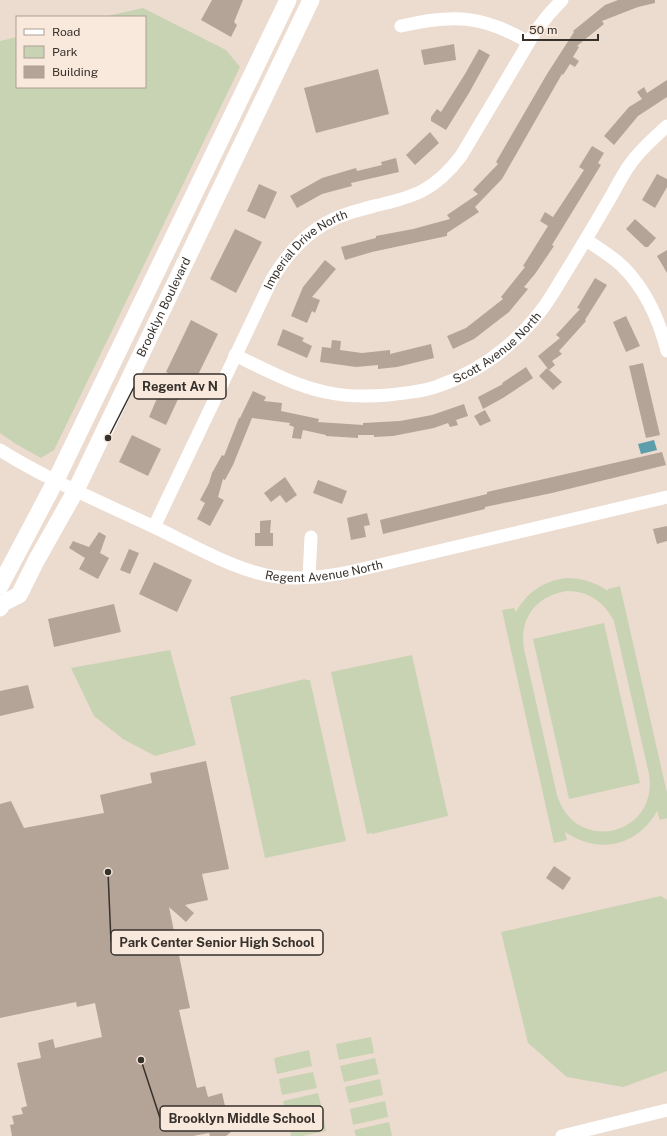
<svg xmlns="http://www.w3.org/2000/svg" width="667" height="1136" viewBox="0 0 667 1136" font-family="'Public Sans',sans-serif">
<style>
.green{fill:#c8d3b3;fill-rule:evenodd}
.water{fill:#5d9eac}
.building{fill:#b4a498}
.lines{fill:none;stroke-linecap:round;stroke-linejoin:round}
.minor{stroke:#fff;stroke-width:13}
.major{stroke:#fff;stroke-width:17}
.labels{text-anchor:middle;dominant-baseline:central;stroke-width:3;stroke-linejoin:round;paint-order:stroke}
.street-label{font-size:12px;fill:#37312c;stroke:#f9e9dc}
.leader{fill:none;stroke:#37312c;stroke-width:1.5}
.callout-dot{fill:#37312c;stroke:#f9e9dc;stroke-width:1.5}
.callout{fill:#f9e9dc;stroke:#37312c;stroke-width:1.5}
.callout-label{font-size:13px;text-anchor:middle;font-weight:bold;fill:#37312c}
</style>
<rect width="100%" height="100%" fill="#ecdbcf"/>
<g class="green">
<polygon points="143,8 226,50 240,67 54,450 41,458 16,444 0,433 0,41 17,37 17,87 145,87 145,17 103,17"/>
<path d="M 566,578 C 582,578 595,582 608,591 L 608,589 L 620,586 L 667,793 L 667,818 L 660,820 L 657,811 C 638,846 599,855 565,832 L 567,840 L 554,843 L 502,610 L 514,608 L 516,612 C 527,592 544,581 566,578 ZM 567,591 C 589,591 604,602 614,621 L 649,774 C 659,836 575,855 557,795 L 524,649 C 519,618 536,596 567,591 Z"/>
<polygon points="604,623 640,783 569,799 533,639"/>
<polygon points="170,650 196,745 155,756 123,739 94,716 71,668"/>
<polygon points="412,655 448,816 372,834 372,833 367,834 331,672"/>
<polygon points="305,679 306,680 310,680 346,841 265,858 230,697"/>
<polygon points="661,896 667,900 667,1071 623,1087 567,1077 528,1043 501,932"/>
<polygon points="371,1037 374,1053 339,1060 336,1044"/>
<polygon points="309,1050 312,1066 277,1074 274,1058"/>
<polygon points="375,1058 379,1074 344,1082 340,1066"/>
<polygon points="313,1072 317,1088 282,1095 279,1079"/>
<polygon points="380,1079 383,1095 349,1103 345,1087"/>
<polygon points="318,1093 322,1109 287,1117 283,1101"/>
<polygon points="385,1101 388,1117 353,1125 350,1109"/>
<polygon points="323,1115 326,1131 302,1136 291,1136 288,1122"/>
<polygon points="389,1122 392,1136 356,1136 354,1130"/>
</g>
<polygon class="water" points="654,440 657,450 641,454 638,444"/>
<g class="building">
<polygon points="212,0 243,0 234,22 237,25 231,37 201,20"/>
<polygon points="618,0 655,0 655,3 638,7 602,21 604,24 577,46 579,47 573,57 579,61 575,67 570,64 563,75 562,74 502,179 475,207 479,212 447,233 447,236 372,252 345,260 341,247 376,238 376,236 413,229 450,219 447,215 478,194 473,190 498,164 496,162 547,74 574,32 573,31 605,5"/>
<polygon points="454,44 456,60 424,65 421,50"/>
<polygon points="479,49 490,55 469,93 446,130 431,121 431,117 437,109 441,112 465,74"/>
<polygon points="378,69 389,114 316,133 304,88"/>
<polygon points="667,80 667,97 638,116 614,145 604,136 629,107 642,99 637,92 644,87 647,93"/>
<polygon points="430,132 439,143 415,165 406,155"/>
<polygon points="592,146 604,153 598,163 601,165 552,245 554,246 535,274 524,287 528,289 509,312 474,339 453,349 447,336 466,328 503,299 501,297 525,267 523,266 548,226 540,221 545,212 553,217 584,170 579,167"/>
<polygon points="396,158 399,172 351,183 352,186 322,194 297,208 290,196 322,178 356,168 357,171 382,165 381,162"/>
<polygon points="657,174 667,179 667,187 655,208 642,200"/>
<polygon points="259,184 277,192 265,219 247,211"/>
<polygon points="635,219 656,238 648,247 645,247 626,229"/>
<polygon points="235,229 262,242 236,293 210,279"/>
<polygon points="667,250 667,273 657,256"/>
<polygon points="325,260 336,269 312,297 320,300 315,313 312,311 307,323 291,316 303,287"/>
<polygon points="595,278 607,285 585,320 586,321 559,351 562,354 552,361 555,365 549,370 538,356 560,338 556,335 580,309 577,308"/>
<polygon points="626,316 640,346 626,352 613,322"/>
<polygon points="191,320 218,334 193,385 166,372"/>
<polygon points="283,329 304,338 302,341 312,346 307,358 277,345"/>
<polygon points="332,340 341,341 340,350 362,353 390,350 390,354 431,344 434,358 397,367 378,369 378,365 356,367 320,362 322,347 331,348"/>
<polygon points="643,363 660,435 646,438 629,366"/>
<polygon points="526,367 533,378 503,398 483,409 478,397 503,384 502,383"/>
<polygon points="547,368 562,382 553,390 539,376"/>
<polygon points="161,389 179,397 166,425 149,417"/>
<polygon points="253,391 266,397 264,401 282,403 281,411 319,419 318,422 363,425 363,423 400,421 432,415 464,404 468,416 456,420 458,425 450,427 448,423 434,428 393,436 374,437 374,435 358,435 358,438 326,436 326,435 303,430 301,439 292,438 294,427 289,425 290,423 252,418 233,465 225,480 223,479 218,497 224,500 210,526 197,519 205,503 200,500 209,483 212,473 222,455 224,456 239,418 240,418"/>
<polygon points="485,410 491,421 480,426 474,416"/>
<polygon points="132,435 161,449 148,476 119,462"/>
<polygon points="662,452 666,465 552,493 485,507 485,509 383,534 380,520 487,494 487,492"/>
<polygon points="285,477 297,495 286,503 280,495 271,502 264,493"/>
<polygon points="318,480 347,491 342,504 313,493"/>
<polygon points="367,513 370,525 364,526 366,537 351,540 347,518"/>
<polygon points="271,520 270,533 273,533 273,546 255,546 255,533 260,533 260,521"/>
<polygon points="667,526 667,541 657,544 653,529"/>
<polygon points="99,532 106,536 100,553 109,558 98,579 79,569 85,558 69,548 73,541 89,547"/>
<polygon points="129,549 139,553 130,574 120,570"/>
<polygon points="154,562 192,580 177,612 139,594"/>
<polygon points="114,604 121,632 54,647 48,619"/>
<polygon points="28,685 34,708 0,716 0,691"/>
<polygon points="206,761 229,869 202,874 208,900 185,905 194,913 186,922 169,907 190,1008 179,1010 197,1088 205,1086 208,1097 222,1093 231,1132 226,1136 210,1136 209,1133 193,1136 12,1136 10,1125 14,1124 12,1116 23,1114 21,1108 27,1106 17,1063 41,1058 38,1043 53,1039 55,1048 102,1037 95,1003 77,1007 76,1002 0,1018 0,804 11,801 24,828 104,813 100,795 152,783 150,773"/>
<polygon points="554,866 571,878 563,890 546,878"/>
</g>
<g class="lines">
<g class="minor">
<path d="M 401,26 C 452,14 483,15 528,42"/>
<path d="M 586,240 C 598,248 610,255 621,265 C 645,288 659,319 667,351"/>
<path id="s1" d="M 235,355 C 264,369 293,385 325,392 C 347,397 365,397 388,395 C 404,393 423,392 438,386 C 487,369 529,334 555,290 C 572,262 590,233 606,205 C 615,191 621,176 631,163 C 641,149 654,138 667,126"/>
<path id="s2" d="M 0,450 C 48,480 101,502 152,526 C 191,544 236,572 278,577 C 303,580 330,576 354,571 L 667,497"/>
<path id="s3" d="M 154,527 L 272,279 C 288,253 306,232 334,219 C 346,213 361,210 374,206 C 415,197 435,190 461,156 L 535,32 L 549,14 L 562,0"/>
<polyline points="309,577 311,537"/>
<polyline points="562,1136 667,1110"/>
</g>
<g class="major">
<polyline points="0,586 56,480 288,0"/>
<path id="s4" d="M 0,608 L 3,603 L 19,595 L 36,561 L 76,490 L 311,0"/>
</g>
</g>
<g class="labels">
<g class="street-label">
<text stroke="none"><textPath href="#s3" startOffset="320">Imperial Drive North</textPath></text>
<text stroke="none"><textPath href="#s4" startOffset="346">Brooklyn Boulevard</textPath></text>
<text stroke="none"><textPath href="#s1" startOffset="283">Scott Avenue North</textPath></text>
<text stroke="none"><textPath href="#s2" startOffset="353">Regent Avenue North</textPath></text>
</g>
</g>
<path class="leader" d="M108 438L134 387M108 872L111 942M141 1060L160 1118"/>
<g class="callout-dot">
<circle cx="108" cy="438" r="4"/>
<circle cx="108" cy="872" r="4"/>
<circle cx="141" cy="1060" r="4"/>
</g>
<g class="callout">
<rect x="134" y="374" width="92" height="25" rx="4"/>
<rect x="111" y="930" width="212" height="25" rx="4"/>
<rect x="160" y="1106" width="163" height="25" rx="4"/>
</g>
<g class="callout-label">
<text x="180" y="391">Regent Av N</text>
<text x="217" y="947">Park Center Senior High School</text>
<text x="242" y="1123">Brooklyn Middle School</text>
</g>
<rect x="16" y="16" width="130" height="72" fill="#f9e9dc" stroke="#ab9f96"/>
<rect x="24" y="29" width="20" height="6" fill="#ffffff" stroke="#ab9f96"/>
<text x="52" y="36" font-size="12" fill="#37312c">Road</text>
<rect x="24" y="46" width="20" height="12" fill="#c8d3b3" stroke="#ab9f96"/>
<text x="52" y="56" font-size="12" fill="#37312c">Park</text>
<rect x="24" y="66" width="20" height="12" fill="#b4a498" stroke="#ab9f96"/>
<text x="52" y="76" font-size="12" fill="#37312c">Building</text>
<path d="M523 34v6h75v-6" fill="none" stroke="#37312c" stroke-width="2"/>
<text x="529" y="34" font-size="12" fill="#37312c" stroke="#f9e9dc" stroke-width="3" paint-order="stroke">50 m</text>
</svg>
